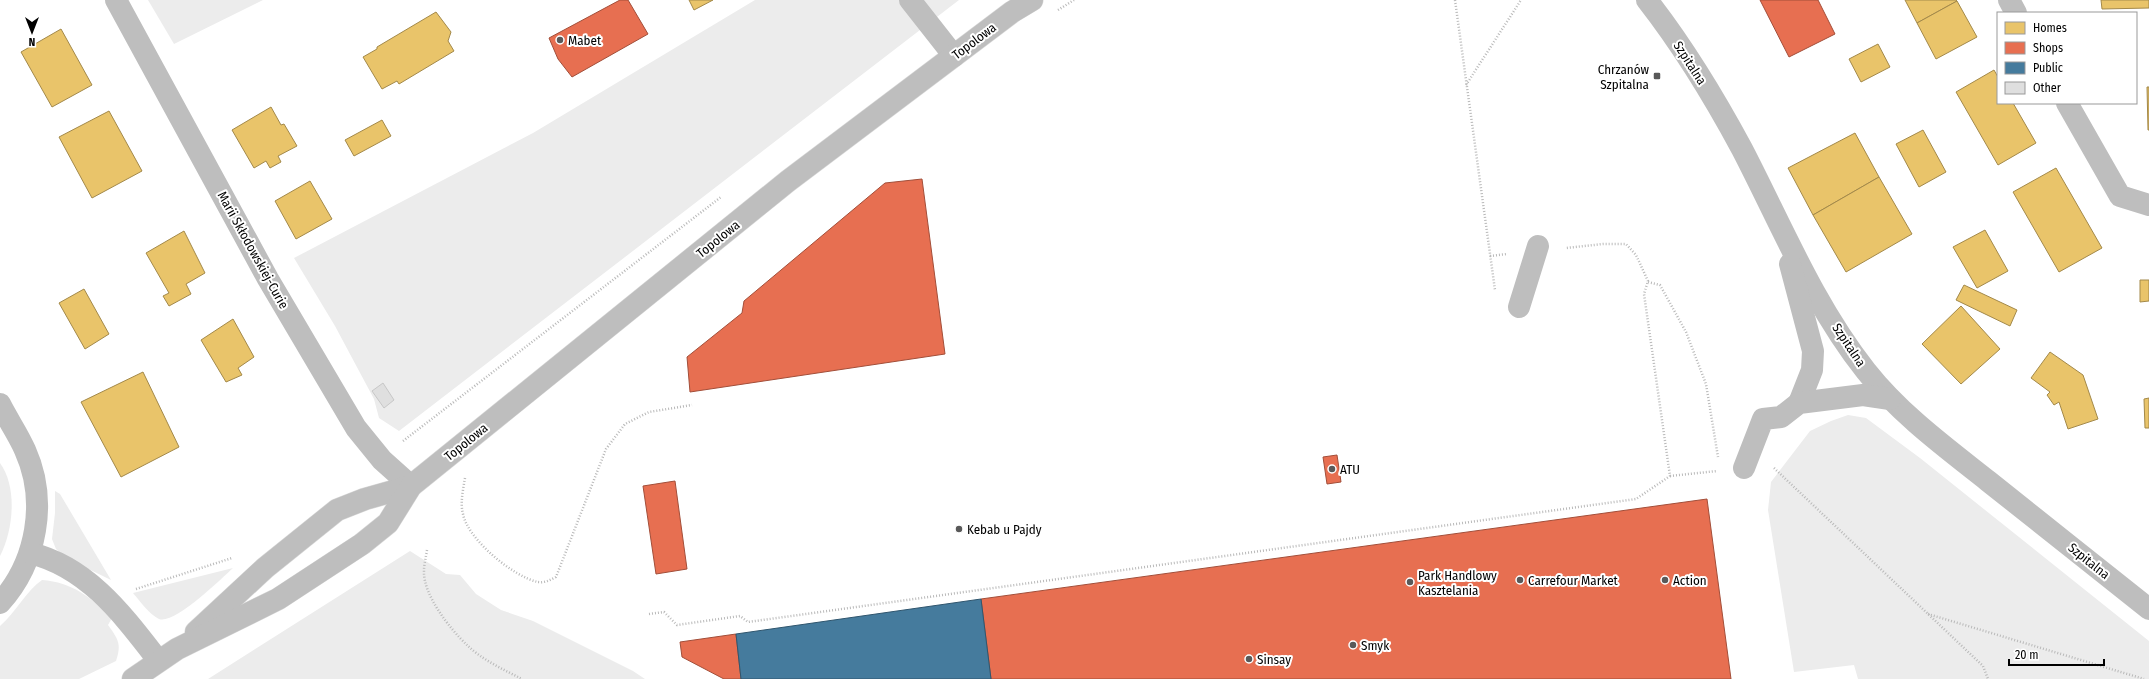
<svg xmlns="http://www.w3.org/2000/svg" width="2149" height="679" viewBox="0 0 2149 679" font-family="'Fira Sans Condensed',sans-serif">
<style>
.green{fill:#ececec}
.homes{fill:#e9c46a;stroke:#a3894a}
.shops{fill:#e76f51;stroke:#a24e39}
.public{fill:#457b9d;stroke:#30566e}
.building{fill:#dfdfdf;stroke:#c7c7c7}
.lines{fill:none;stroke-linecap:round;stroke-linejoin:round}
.major-casing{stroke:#dbdbdb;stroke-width:23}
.path{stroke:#b9b9b9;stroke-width:2.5;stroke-dasharray:1 2;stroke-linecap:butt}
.minor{stroke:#bebebe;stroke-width:22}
.major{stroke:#bebebe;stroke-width:22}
.poi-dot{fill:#595959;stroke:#fff;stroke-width:1.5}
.labels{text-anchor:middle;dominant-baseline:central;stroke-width:4;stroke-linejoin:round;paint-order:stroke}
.poi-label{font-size:13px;fill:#000;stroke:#fff;text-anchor:start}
.street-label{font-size:13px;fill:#000;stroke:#fff}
</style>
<rect width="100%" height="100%" fill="#fff"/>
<g class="green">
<polygon points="148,0 263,0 174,44"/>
<polygon points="755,0 959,0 399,431 379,418 374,399 335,326 294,258 533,133"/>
<polygon points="1848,415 1866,418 1920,458 2149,641 2149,679 1858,679 1854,665 1794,672 1768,510 1771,482 1810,431 1831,421"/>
<path d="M 0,463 C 18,488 13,531 0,556 Z"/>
<polygon points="55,491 60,494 111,580 66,558 56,549 52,539 55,513"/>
<polygon points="410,551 446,574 460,575 476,594 501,610 533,621 633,671 645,679 208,679"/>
<path d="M 233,568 C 221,579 174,625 159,619 C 149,614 140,601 133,593 Z"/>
<path d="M 42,580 C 72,582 92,598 112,618 L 108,625 C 118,639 122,644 116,661 L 79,679 L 0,679 L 0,626 C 17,611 26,591 42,580 Z"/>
</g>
<g class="homes">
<polygon points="689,0 713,0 694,10"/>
<polygon points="1905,0 1956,0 1957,1 1917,23"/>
<polygon points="2101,0 2149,0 2149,8 2102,9"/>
<polygon points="1957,1 1977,37 1936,59 1917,23"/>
<polygon points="436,12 451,32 448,41 454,51 399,84 397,81 382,89 363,57 377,49 377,47"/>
<polygon points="61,29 92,85 52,107 21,52"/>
<polygon points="1878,44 1890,67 1861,82 1849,59"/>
<polygon points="1994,70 1998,77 1998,103 2013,103 2036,143 1998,165 1956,92"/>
<polygon points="2147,87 2149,87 2149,130 2148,130"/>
<polygon points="271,107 281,125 284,124 297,146 278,156 281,162 270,168 266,161 254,168 232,130"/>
<polygon points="109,111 142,171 92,198 59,137"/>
<polygon points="382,120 391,136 354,156 345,140"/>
<polygon points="1923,130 1946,172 1919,187 1896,144"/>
<polygon points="1855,133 1879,177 1813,215 1788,168"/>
<polygon points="2056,168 2102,248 2059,272 2013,192"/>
<polygon points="1879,177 1912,234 1846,272 1813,215"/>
<polygon points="310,181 332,219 296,239 275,201"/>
<polygon points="1985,230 2008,271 1977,288 1953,247"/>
<polygon points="184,231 205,273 186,284 191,294 169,306 163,296 169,293 146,253"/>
<polygon points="2140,280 2149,280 2149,301 2140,302"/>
<polygon points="1964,285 2017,310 2010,326 1956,300"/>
<polygon points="84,289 109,334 85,349 59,303"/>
<polygon points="1961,306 2000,349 1961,384 1922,344"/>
<polygon points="233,319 254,357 238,368 242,375 226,382 201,340"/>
<polygon points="2050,352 2083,375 2098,419 2068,429 2059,402 2054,405 2047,395 2050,392 2031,378"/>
<polygon points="143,372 179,447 121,477 81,402"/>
<polygon points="2149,398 2149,428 2145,428 2144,399"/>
</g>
<g class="shops">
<polygon points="620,0 628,0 648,34 572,77 558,59 549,38"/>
<polygon points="1760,0 1818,0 1835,34 1789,57"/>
<polygon points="922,179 945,354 690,392 687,357 742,313 744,301 885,183"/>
<polygon points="1337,455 1341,482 1327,484 1323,457"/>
<polygon points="675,481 687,569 656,574 643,486"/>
<polygon points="1707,499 1731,679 991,679 981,599"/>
<polygon points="736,634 741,679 724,679 682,657 680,642"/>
</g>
<polygon class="public" points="981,599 991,679 741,679 736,634"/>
<polygon class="building" points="383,383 394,400 384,408 372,391"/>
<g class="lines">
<g class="major-casing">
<g id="major">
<polyline points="196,632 265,568 337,510 365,499 411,486"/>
<polyline points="133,679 177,649 278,599 362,544 388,523 411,486 788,181 1012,12 1032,0"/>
</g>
</g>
<g class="path">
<polyline points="1455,0 1495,290"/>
<polyline points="1058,10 1074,0"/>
<polyline points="1466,85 1521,0"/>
<polyline points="1490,256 1507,254"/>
<polyline points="1648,282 1660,285 1686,332 1706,384 1718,457"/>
<polyline points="403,441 721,197"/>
<polyline points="1774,468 1983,666 1988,679"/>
<polyline points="1670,476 1717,471"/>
<path d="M 465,478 C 463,490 460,503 463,514 C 468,540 514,577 538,582 C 545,583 550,580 556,577 L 606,449 L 625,424 L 649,412 L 692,405"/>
<path d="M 427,550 C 426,557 424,564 424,571 C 423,595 450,629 467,645 C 481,659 504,670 522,679"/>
<polyline points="136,589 232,558"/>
<polyline points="649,614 664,612 677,625 740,616 748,622 1636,499 1670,476 1644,294 1648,281 1636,255 1626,244 1603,244 1566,248"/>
<polyline points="1928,614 2144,679"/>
</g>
<g class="minor">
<polyline points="116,0 268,279 356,428 382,460 411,486"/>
<polyline points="910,0 954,56"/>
<path d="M 1647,0 C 1683,46 1714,97 1742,149 C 1781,224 1813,304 1866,371 C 1900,414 1945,447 1988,481 C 2042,524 2095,566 2149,609"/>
<polyline points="2009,0 2016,13"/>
<polyline points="2067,103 2120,196 2149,205"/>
<polyline points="1790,264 1813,351 1812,370 1799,403"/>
<polyline points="1519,307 1538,246"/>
<path d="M 0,404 C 8,420 18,434 25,450 C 48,501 37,562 0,603"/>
<polyline points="1744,468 1763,419 1781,417 1799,403 1863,395 1890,399"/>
<path d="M 30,553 C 88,567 123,615 158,660"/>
</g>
<use href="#major" class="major"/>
</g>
<g class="poi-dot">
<circle cx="560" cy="40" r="4"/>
<rect x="1653" y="72" width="8" height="8" rx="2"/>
<circle cx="1332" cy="469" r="4"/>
<circle cx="959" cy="529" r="4"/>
<circle cx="1520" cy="580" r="4"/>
<circle cx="1665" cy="580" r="4"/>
<circle cx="1410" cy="582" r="4"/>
<circle cx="1353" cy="645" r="4"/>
<circle cx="1249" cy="659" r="4"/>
</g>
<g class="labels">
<g class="poi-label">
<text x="568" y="40">Mabet</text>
<text x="1649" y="69" text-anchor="end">Chrzanów<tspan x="1649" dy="15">Szpitalna</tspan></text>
<text x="1340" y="469">ATU</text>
<text x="967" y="529">Kebab u Pajdy</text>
<text x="1418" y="575">Park Handlowy<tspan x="1418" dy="15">Kasztelania</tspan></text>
<text x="1528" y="580">Carrefour Market</text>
<text x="1673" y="580">Action</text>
<text x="1361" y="645">Smyk</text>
<text x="1257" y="659">Sinsay</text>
</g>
<g class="street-label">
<text transform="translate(974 41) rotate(-37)">Topolowa</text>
<text transform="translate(1690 63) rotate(57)">Szpitalna</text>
<text transform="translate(718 239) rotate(-39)">Topolowa</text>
<text transform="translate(253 250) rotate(61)">Marii Skłodowskiej-Curie</text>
<text transform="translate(1849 345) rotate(56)">Szpitalna</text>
<text transform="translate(466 442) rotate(-39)">Topolowa</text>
<text transform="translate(2089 561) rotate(39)">Szpitalna</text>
</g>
</g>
<rect x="1997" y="12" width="140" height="92" fill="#ffffff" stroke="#999999"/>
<rect x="2005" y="22" width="20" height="12" fill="#e9c46a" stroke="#999999"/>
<text x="2033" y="32" font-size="12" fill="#000000">Homes</text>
<rect x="2005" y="42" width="20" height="12" fill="#e76f51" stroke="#999999"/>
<text x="2033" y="52" font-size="12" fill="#000000">Shops</text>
<rect x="2005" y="62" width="20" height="12" fill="#457b9d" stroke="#999999"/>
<text x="2033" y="72" font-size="12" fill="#000000">Public</text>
<rect x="2005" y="82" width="20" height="12" fill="#dfdfdf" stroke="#999999"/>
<text x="2033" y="92" font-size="12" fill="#000000">Other</text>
<g transform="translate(32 32) rotate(180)" stroke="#ffffff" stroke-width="3" paint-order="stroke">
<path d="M0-3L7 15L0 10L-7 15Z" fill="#000000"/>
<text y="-6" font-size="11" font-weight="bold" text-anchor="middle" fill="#000000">N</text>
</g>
<path d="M2009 659v6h95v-6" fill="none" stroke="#000000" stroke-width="2"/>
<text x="2015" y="659" font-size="12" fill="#000000" stroke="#ffffff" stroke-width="3" paint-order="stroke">20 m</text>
</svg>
